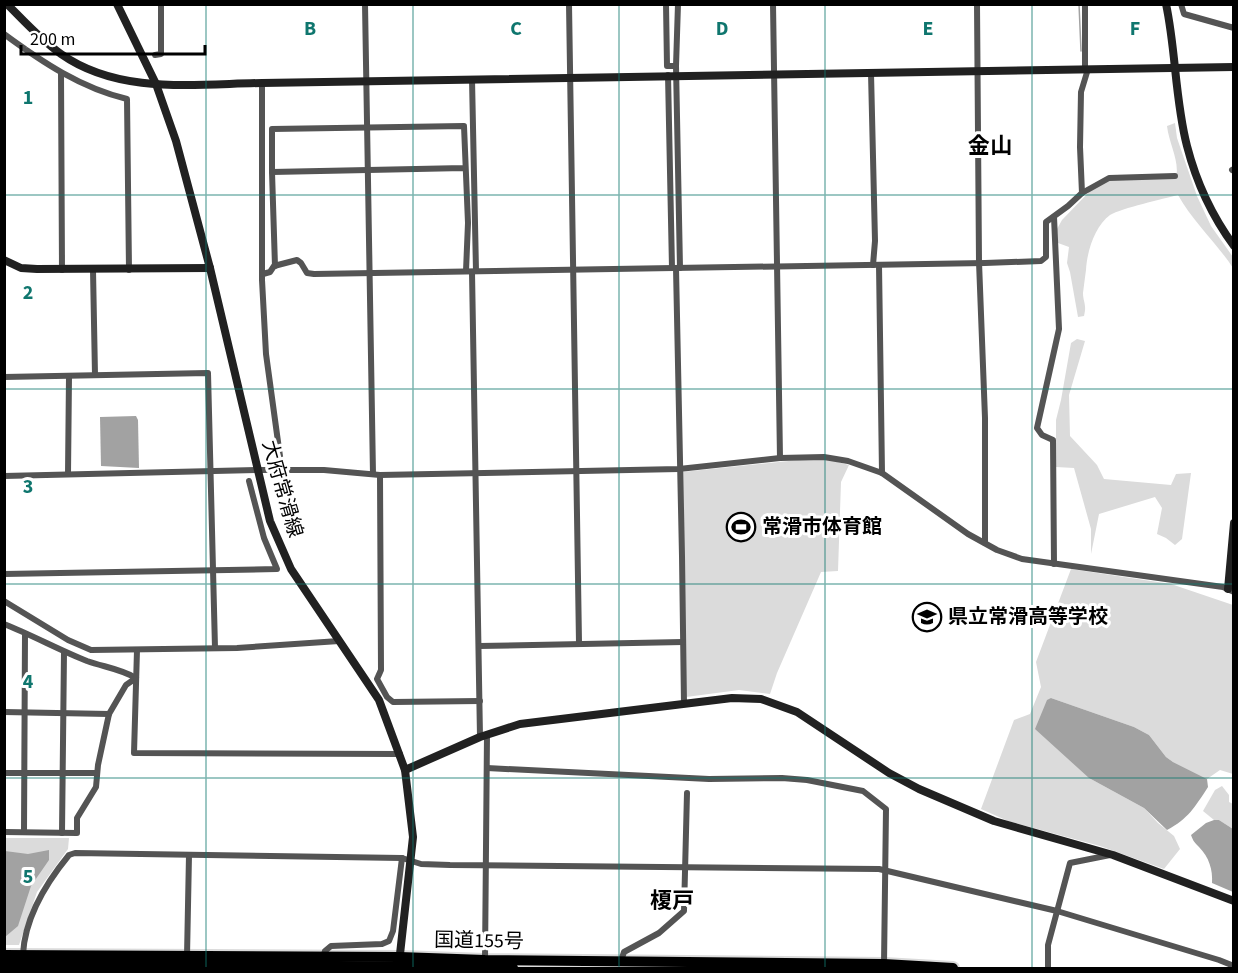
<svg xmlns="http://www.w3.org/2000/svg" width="1238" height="973" viewBox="0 0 1238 973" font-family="'Source Sans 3','Noto Sans JP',sans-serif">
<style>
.green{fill:#dbdbdb}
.water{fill:#a2a2a2}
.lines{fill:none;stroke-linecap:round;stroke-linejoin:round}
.stream{stroke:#a2a2a2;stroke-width:1.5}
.highway-casing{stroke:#dbdbdb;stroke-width:14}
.street{stroke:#545454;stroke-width:6}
.secondary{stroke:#212121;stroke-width:8}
.highway{stroke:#000;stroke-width:10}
.grid{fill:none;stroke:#0f766e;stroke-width:1.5;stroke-opacity:0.55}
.labels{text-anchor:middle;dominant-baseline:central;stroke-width:6;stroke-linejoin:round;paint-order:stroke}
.street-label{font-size:20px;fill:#000;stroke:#fff}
.poi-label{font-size:20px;font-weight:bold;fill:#000;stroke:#fff;text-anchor:start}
.quarter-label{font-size:22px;font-weight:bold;fill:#000;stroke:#fff}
.grid-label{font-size:20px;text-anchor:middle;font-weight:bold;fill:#0f766e;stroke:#fff;stroke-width:6;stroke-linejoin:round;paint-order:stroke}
</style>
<rect width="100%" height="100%" fill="#fff"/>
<g class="green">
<path d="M 1175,123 L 1177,138 L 1197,196 L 1211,226 L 1233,257 L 1233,268 C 1216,242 1193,222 1178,195 C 1163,199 1122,208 1110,215 C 1095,226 1087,251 1086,270 C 1085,277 1084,285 1083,293 C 1083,302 1087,304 1084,316 L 1078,317 L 1070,272 L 1067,263 L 1069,247 L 1058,243 L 1057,229 L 1062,220 L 1090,191 L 1108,180 L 1176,178 C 1180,161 1169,144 1167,126 Z"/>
<polygon points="1077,339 1085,341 1069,395 1070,436 1097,465 1104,479 1171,485 1176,474 1191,473 1182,539 1175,545 1166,538 1157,534 1162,508 1155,497 1099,514 1091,554 1091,529 1074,468 1056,467 1056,420 1061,400 1071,343"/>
<polygon points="808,459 826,459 849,465 841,482 838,571 821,572 777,673 770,694 739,690 686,697 682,472"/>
<polygon points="1071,569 1171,584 1233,605 1233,774 1220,770 1207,779 1173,762 1166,757 1149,735 1134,727 1051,698 1089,778 1144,808 1158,823 1174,836 1180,849 1164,869 1100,846 1008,821 981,809 1014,720 1030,714 1041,687 1036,662"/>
<polygon points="1222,786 1229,795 1229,802 1233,804 1233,829 1219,820 1214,820 1203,811 1215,790"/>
<polygon points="5,838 69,838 68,849 37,892 19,945 5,945"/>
</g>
<g class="water">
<polygon points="136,416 138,420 139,468 101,466 100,417"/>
<path d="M 1051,698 L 1134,727 L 1149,735 L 1166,757 L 1173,762 L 1207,779 L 1208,787 C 1195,807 1188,819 1167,830 L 1144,808 L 1089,778 L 1035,729 L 1047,700 Z"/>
<path d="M 1214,820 L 1219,820 L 1233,829 L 1233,892 L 1212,883 C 1213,870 1209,857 1199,847 C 1195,843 1193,841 1191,835 L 1206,823 Z"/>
<polygon points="49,850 49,860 31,886 18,926 5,937 5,851 28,854"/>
</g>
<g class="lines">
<polyline class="stream" points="1079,4 1081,51"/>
<g class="highway-casing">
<g id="highway">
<polyline points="4,955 400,957 485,960 884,964 953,968"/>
<polyline points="4,962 513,968"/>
</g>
</g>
<g class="street">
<polyline points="365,4 373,474"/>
<polyline points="569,4 579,643"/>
<polyline points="666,4 667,66 676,66 678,4"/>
<polyline points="773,4 780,458"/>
<polyline points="977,4 979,262 985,418 985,543"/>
<polyline points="1085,4 1085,69"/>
<polyline points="1181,4 1184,14 1234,28"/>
<path d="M 4,34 C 42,62 81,88 127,99 L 129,270"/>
<polyline points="155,55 161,54 161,4"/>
<polyline points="676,66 680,268"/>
<polyline points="61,73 62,270"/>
<polyline points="871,73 875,241 873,265"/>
<polyline points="668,75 672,268"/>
<polyline points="472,79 476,271"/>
<polyline points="262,83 262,280 266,354 282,471"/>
<polyline points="464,168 272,172 272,129 464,126 468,223 466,271"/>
<polyline points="1232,170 1234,169"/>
<polyline points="272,172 275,266"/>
<polyline points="1082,193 1080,147 1081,92 1088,69"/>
<polyline points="1054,217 1059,329 1037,428 1042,435 1053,440 1054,564"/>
<polyline points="879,265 882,473"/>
<polyline points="676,268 682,556 684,704"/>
<polyline points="93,270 95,375"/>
<polyline points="472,272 480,737"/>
<polyline points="263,274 270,272 274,266 297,260 301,263 307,273 314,274 985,263 1041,261 1046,257 1046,222 1068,206 1082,193 1109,178 1175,176"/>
<polyline points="4,377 208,373 215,648"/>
<polyline points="68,474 69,376"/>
<polyline points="380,475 381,670 377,679 387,697 393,702 480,701"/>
<polyline points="4,476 258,470 324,470 380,475 679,469 780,458 824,457 848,461 882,473 968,534 997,550 1022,559 1223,587 1234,592"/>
<polyline points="4,574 277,569 264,538 249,481"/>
<polyline points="4,601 68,640 91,650 237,648 339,641"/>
<path d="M 4,624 C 32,635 59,650 87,661 C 104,667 121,669 136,678 L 126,685 L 109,714 L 98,765 L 96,787 L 77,818 L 77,833 L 4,832"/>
<polyline points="479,646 683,642"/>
<polyline points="137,650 134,753 400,754"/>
<polyline points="4,712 109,714"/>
<polyline points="487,768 709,779 782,778 807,780 863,791 886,809 884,964"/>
<polyline points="4,773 97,773"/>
<polyline points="24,832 25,634"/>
<polyline points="62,833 64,652"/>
<path d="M 23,954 C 25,917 46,883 69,855 L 75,853 L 402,858 L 421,864 L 450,865 L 879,869 L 1057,911 L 1219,960 L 1234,966"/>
<polyline points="187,956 189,855"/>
<polyline points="323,957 325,951 331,946 382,944 389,941 393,931 402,858"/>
<polyline points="485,960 487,735"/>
<polyline points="621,961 624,952 659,933 684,911 687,793"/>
<polyline points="1048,968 1048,945 1070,863 1110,855"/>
</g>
<g class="secondary">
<path d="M 7,4 C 24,21 41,40 61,54 C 119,95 195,84 262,83 L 1234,67"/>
<polyline points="117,4 156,84 176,141 210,268 270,521 291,569 379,700 405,770 413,837 399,963"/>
<path d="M 1166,4 C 1176,51 1175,100 1187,146 C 1196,181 1212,216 1234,246"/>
<polyline points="4,260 21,268 37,269 210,268"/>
<polyline points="1228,589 1234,523"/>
<polyline points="405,770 480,737 520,724 732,698 761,699 797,712 889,773 919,789 994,821 1113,855 1234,901"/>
</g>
<use href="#highway" class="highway"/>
</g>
<path class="grid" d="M 206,4 L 206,968M 413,4 L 413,968M 619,4 L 619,968M 825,4 L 825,968M 1032,4 L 1032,968M 4,195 L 1234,195M 4,389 L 1234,389M 4,584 L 1234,584M 4,778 L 1234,778"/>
<defs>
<g id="stadium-ring" transform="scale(1.5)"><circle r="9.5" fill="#fff" stroke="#000" stroke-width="1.5"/><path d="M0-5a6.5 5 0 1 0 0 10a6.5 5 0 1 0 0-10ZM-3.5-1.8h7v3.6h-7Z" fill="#000"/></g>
<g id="school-ring" transform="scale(1.5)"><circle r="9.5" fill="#fff" stroke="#000" stroke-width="1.5"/><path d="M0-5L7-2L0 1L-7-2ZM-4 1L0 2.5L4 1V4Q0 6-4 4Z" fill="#000"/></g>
</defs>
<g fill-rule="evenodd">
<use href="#stadium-ring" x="741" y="527"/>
<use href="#school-ring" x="927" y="617"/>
</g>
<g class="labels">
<g class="street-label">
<text transform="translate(282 489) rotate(74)">大府常滑線</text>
<text transform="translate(479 941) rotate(1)">国道155号</text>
</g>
<g class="poi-label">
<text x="762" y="527">常滑市体育館</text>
<text x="948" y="617">県立常滑高等学校</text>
</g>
<g class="quarter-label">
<text x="990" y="146">金山</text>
<text x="672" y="901">榎戸</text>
</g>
</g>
<g class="grid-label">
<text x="310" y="35">B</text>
<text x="516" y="35">C</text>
<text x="722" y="35">D</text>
<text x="928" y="35">E</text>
<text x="1135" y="35">F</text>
<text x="28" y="104">1</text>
<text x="28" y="299">2</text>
<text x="28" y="493">3</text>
<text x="28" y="688">4</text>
<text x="28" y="883">5</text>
</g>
<rect width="1238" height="973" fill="none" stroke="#000000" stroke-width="12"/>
<path d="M21 45v9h184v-9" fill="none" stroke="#000000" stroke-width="3"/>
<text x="30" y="45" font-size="18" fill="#000000" stroke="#ffffff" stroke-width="4.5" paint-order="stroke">200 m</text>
</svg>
